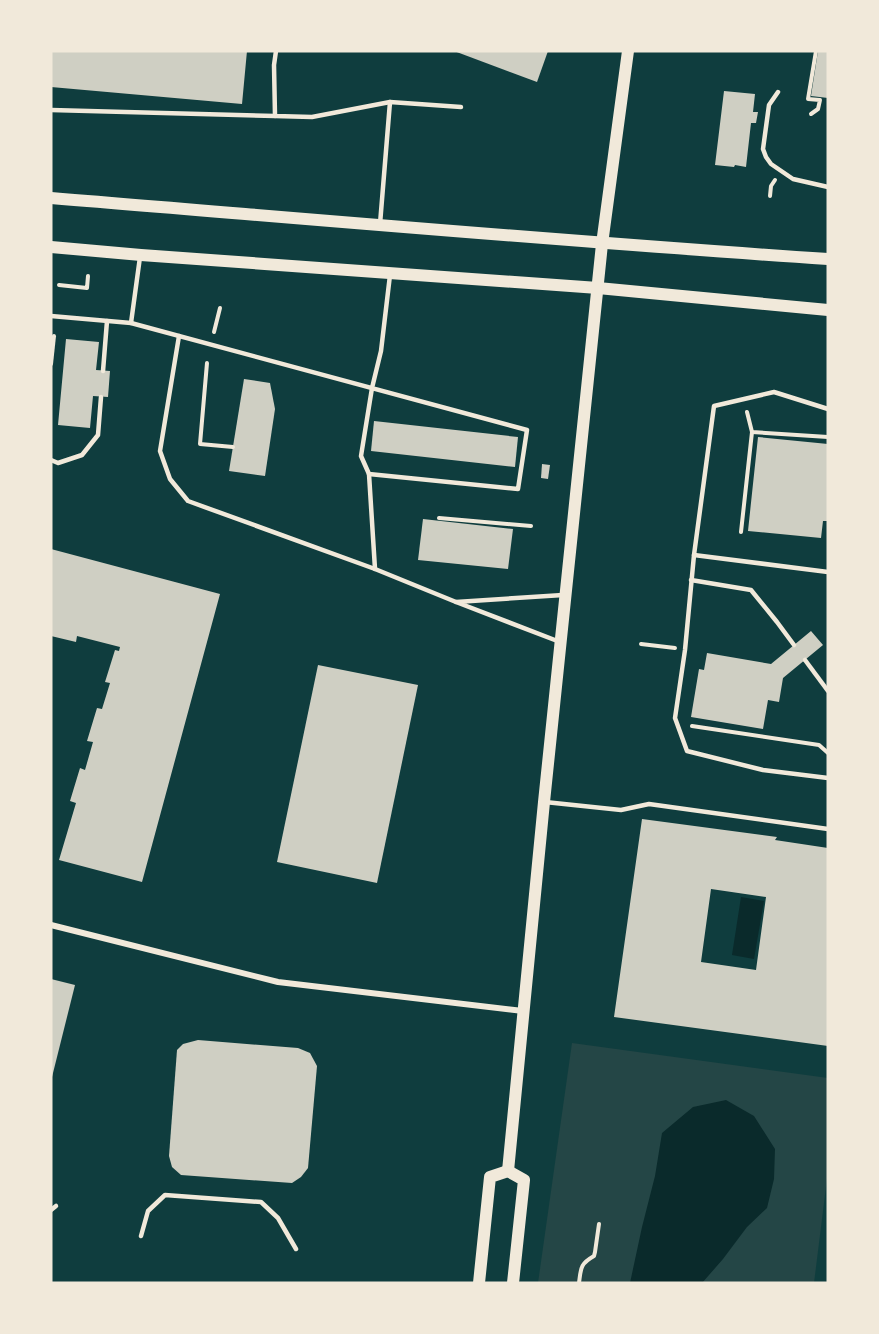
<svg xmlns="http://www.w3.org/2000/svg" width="879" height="1334" viewBox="0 0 879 1334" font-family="Quicksand,sans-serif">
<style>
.green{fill:#244646}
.water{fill:#0a2a2b}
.building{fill:#cfcfc3;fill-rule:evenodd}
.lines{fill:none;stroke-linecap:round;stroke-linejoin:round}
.path{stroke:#f1e9da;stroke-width:4}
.service{stroke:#f1e9da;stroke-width:4.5}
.minor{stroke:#f1e9da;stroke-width:6}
.secondary{stroke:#f1e9da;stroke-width:12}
</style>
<rect width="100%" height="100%" fill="#0f3d3e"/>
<polygon class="green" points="572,1043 828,1078 828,1171 814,1283 538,1283"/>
<g class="water">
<polygon points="741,897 764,901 754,959 732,955"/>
<polygon points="726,1100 754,1116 775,1149 774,1179 767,1208 747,1227 723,1259 702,1283 630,1283 642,1227 655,1176 662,1133 693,1107"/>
</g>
<g class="building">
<polygon points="52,51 247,51 242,104 51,87"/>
<polygon points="454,51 548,51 537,82"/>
<polygon points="818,51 828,51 828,98 811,96"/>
<polygon points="724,91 755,94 753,112 758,112 756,123 751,123 746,167 735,165 734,167 715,165"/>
<polygon points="66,339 99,342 96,370 110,371 108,397 93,396 90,428 58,425"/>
<polygon points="244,379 270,383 275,409 265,476 229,471"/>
<polygon points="374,421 518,437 515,467 371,451"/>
<polygon points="758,437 828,444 828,521 823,521 821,538 748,531"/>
<polygon points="542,464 550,465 548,479 541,478"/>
<polygon points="423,519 513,529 508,569 418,560"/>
<polygon points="51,549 220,594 142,882 59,860 76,803 70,801 80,768 85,770 93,742 87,741 97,708 102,709 110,683 105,682 115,650 119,651 120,647 77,636 76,642 51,636"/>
<polygon points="811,631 823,645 783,678 779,702 768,700 763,729 691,717 699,669 704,670 707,653 771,664"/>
<polygon points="318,665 418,685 377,883 277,862"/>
<path d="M 642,819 L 777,837 L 775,840 L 828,848 L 828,1046 L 614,1017 ZM 711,889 L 766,897 L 756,970 L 701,962 Z"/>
<polygon points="51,979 75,985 52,1077 51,1077"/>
<polygon points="198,1040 298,1048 310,1053 317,1066 308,1168 301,1177 292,1183 181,1175 172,1167 169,1156 177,1050 183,1044"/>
</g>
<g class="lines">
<g class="path">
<polyline points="811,114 818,109 820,100 808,99 816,51"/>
<polyline points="770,196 771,186 775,180"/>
<polyline points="59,285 87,288 88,276"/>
<polyline points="214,332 220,308"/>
<polyline points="207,363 200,444 233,447"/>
<polyline points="51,364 54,336"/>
<polyline points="747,412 752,432 828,437"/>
<polyline points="439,518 531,526"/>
<polyline points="741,532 752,432"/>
<polyline points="641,644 675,648"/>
<polyline points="692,726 819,745 828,753"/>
<path d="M 579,1283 C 581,1268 580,1264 594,1256 L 595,1252 L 599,1224"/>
</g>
<g class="service">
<polyline points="276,51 274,65 275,116 312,117 390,102"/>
<polyline points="778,92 769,105 763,149 766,157 771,164 793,179 828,187"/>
<polyline points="51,110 275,116"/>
<polyline points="380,224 390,102 461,107"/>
<polyline points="51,316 131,323 527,430 518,489 369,474 361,456 372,388 381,351 390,275"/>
<polyline points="131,323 140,257"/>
<polyline points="179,336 160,451 170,479 188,501 375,569 456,602"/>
<polyline points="103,371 107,321"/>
<polyline points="828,409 774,392 714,406 694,555 685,650 675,718 687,751 763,770 828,778"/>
<polyline points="51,460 58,463 82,455 98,435 101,397"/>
<polyline points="369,474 375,569"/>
<polyline points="694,555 828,572"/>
<polyline points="691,580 751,590 777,622 794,645"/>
<polyline points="560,642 456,602 563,595"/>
<polyline points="805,660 828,691"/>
<polyline points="545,802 621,810 649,804 828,829"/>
<polyline points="51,1210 56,1206"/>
<polyline points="141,1236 148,1211 165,1195 261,1202 278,1218 296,1249"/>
</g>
<polyline class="minor" points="51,925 278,982 523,1011"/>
<g class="secondary">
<path d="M 51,198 C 310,219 569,242 828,259"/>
<polyline points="51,247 141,255 598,288 828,310"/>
<polyline points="508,1171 544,802 602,244 628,51"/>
<polyline points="479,1283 490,1177 508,1171 524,1180 513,1283"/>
</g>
</g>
<rect width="879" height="1334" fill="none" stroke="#f1e9da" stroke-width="105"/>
</svg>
